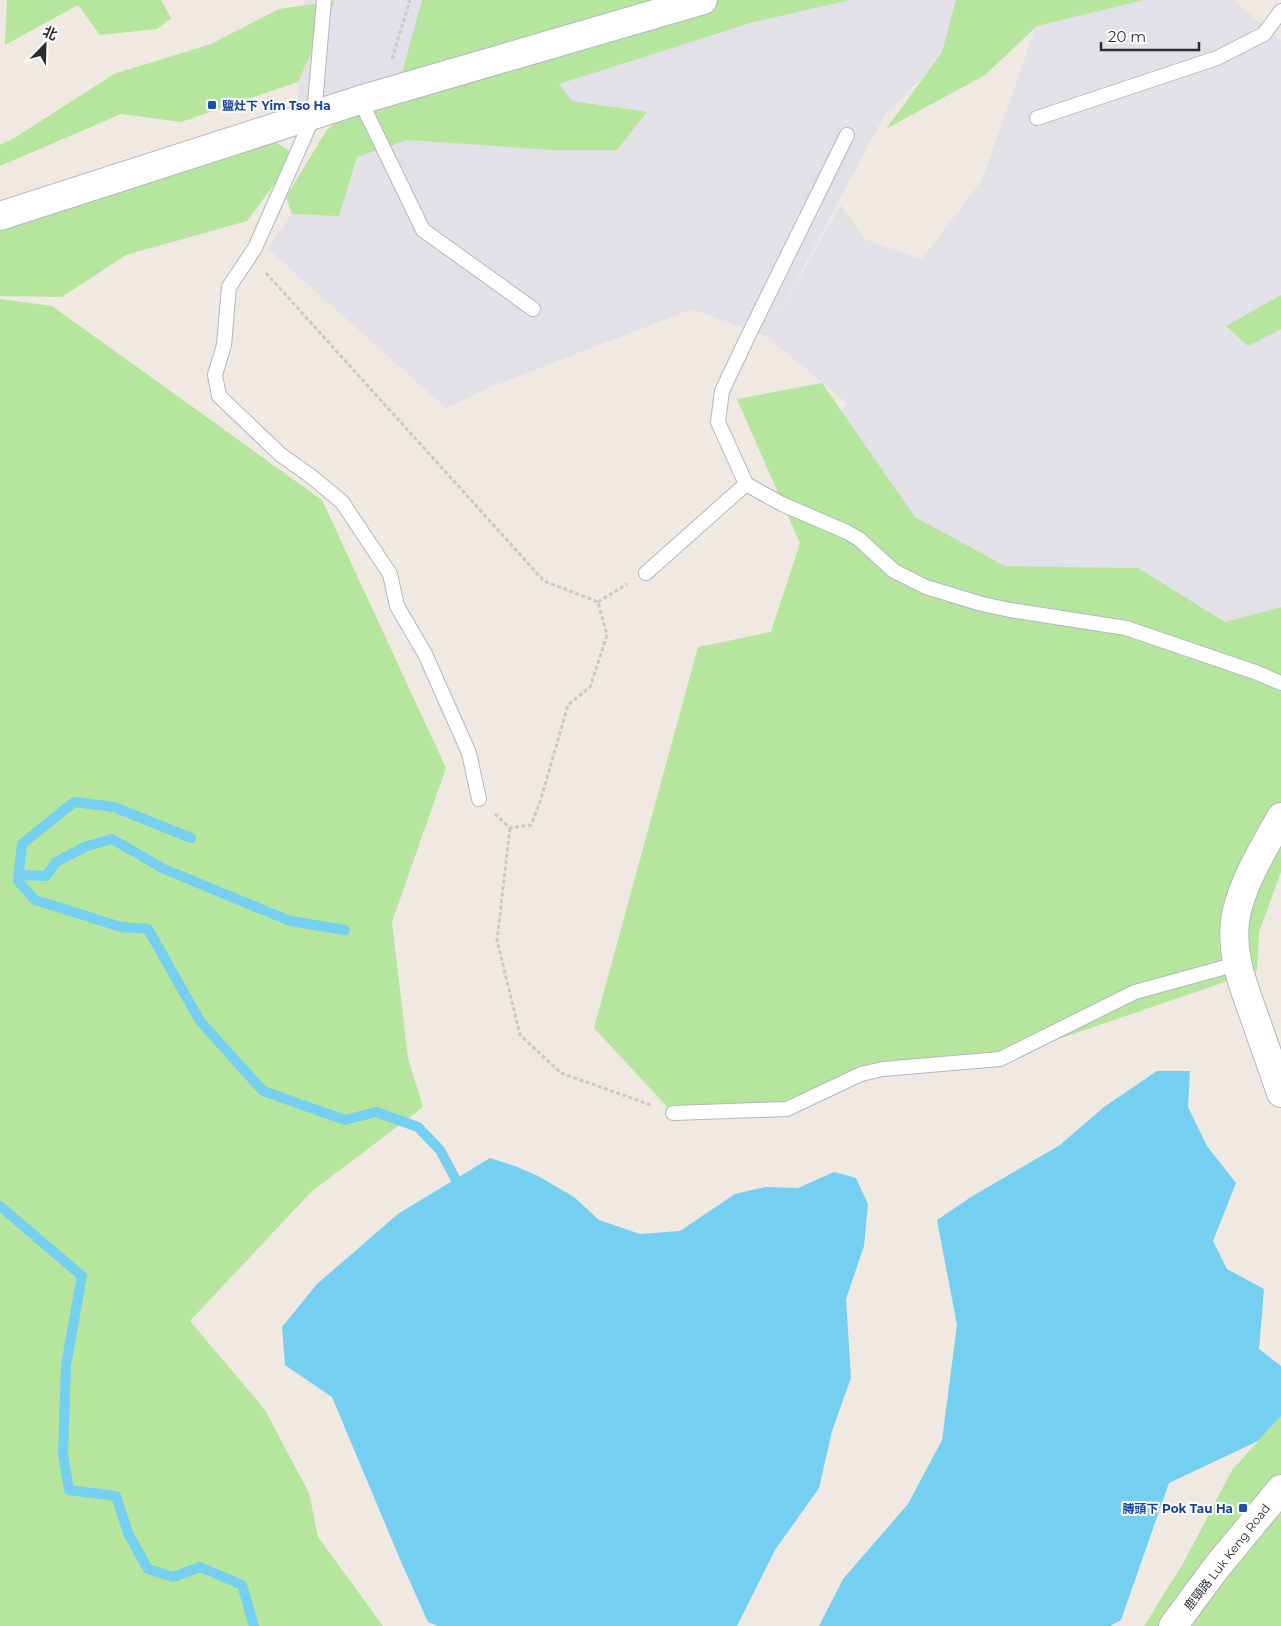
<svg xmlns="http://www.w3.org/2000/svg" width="1281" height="1626" viewBox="0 0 1281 1626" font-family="Montserrat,'Noto Sans SC',sans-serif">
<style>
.industrial{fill:#e3e1e8}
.green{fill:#b6e59e}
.water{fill:#75cff0}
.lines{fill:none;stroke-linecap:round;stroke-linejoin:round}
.stream{stroke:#75cff0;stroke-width:10}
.lane-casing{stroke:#b4b7c1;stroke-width:16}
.secondary-casing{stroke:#b4b7c1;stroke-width:30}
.path{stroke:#c9c9c9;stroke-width:3;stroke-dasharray:4 2.5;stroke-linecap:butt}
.lane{stroke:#fff;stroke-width:14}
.secondary{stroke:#fff;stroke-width:28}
.transit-dot{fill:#1a4fb4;stroke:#fff;stroke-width:2}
.labels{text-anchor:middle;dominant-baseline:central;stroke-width:4;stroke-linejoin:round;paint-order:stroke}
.transit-label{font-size:12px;font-weight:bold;fill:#164399;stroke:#fff;text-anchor:start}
.street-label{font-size:12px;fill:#2e2e2e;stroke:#fff}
</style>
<rect width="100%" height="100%" fill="#efe9e1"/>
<g class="industrial">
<polygon points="304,0 437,0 402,73 297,111"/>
<polygon points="825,0 962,0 939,61 885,114 778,315 841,205 864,239 922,259 982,180 1040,16 1084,0 1233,0 1281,41 1281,607 1225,622 1138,568 1005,566 915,517 794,471 847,403 766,336 692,309 493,386 446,408 268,249 332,155"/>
</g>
<g class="green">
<polygon points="7,0 161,0 171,18 157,29 100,35 78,5 5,45"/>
<polygon points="422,0 850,0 754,22 559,84 572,101 647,112 617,150 553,150 407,140 357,157 339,216 292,214 286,197 326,131 337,121 402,73"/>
<polygon points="956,0 1144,0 1037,26 985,75 886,129 942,52"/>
<polygon points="335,1 298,82 181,122 121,114 0,166 0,145 16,137 114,74 211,44 279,9"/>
<polygon points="253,128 296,155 247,221 126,255 62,297 0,296 0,204"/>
<polygon points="1281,295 1281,329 1248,346 1226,326"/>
<polygon points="0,299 52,306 322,500 446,768 392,922 408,1058 423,1107 311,1192 190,1321 265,1410 309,1493 318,1537 383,1626 0,1626"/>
<polygon points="822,383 915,517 1005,566 1138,568 1225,622 1281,607 1281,872 1259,932 1257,971 1000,1059 861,1074 770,1110 673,1113 594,1028 698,647 771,632 800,543 737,399"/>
<polygon points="1281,1416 1281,1626 1144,1626 1184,1562 1232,1470"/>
</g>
<g class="water">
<polygon points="1157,1071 1190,1071 1188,1107 1207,1146 1236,1183 1213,1241 1227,1269 1264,1289 1259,1349 1281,1366 1281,1416 1258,1441 1169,1483 1121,1620 1110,1626 819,1626 843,1579 908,1504 942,1440 957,1325 937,1220 971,1197 1060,1145 1104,1107"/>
<polygon points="490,1158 515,1166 538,1176 574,1197 599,1220 640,1234 680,1231 735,1194 765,1187 798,1188 834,1172 856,1178 868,1204 864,1246 846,1299 851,1378 832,1431 819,1488 775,1550 737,1626 438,1626 428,1622 402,1564 332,1397 285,1365 282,1327 317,1284 398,1214"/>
</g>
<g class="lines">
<g class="stream">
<polyline points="191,838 114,807 74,802 22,844 18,881 35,900 121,927 148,929 200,1021 263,1091 345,1120 376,1112 418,1127 440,1150 456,1180"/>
<polyline points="19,875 46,876 56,862 87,846 112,839 164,869 290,921 345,930"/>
<polyline points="0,1206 82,1276 66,1365 63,1454 69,1490 116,1496 128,1533 148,1569 173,1577 200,1567 242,1585 254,1626"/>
</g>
<g class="lane-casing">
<g id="lane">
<polyline points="324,0 314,115 255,248 229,287 224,345 215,375 219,396 281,455 312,477 342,502 390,574 397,606 425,654 469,753 479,799"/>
<polyline points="360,100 423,230 533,309"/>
<polyline points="1037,118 1217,58 1264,34 1281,11"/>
<polyline points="746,484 718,422 722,391 750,332 847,135"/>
<polyline points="646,573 746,484 782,504 847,532 859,539 894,571 926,587 982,604 1010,610 1126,628 1255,672 1281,683"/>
<polyline points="673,1113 787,1109 861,1074 883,1069 1000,1059 1135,992 1237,964"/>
</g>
</g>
<g class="secondary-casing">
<g id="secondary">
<polyline points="0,216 360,100 703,0"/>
<path d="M 1281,817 C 1266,844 1248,873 1239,903 C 1226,944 1242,983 1256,1021 C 1264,1045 1273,1069 1281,1093"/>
<polyline points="1173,1626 1216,1568 1281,1489"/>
</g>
</g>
<g class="path">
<polyline points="392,59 410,0"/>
<polyline points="266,273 544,581 598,602 607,635 590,687 568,705 540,802 531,825 510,828 495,814"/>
<polyline points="598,602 627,584"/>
<polyline points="510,828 497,940 520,1035 561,1073 651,1105"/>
</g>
<use href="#lane" class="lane"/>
<use href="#secondary" class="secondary"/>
</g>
<g class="transit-dot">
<rect x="207" y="100" width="10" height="10" rx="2.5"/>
<rect x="1238" y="1503" width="10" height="10" rx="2.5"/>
</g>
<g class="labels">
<g class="transit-label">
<text x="222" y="105">鹽灶下 Yim Tso Ha</text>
<text x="1233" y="1508" text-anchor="end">膊頭下 Pok Tau Ha</text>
</g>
<g class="street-label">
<text transform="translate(1227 1557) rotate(-52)">鹿頸路 Luk Keng Road</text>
</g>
</g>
<g transform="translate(45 45) rotate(23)" stroke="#ffffff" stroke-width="4" paint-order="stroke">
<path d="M0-4L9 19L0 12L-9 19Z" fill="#2e2e2e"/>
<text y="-8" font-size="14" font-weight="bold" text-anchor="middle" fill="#2e2e2e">北</text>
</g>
<path d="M1101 42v8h98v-8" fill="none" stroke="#2e2e2e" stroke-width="2.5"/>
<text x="1108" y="42" font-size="15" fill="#2e2e2e" stroke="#ffffff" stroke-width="4" paint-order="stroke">20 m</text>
</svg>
